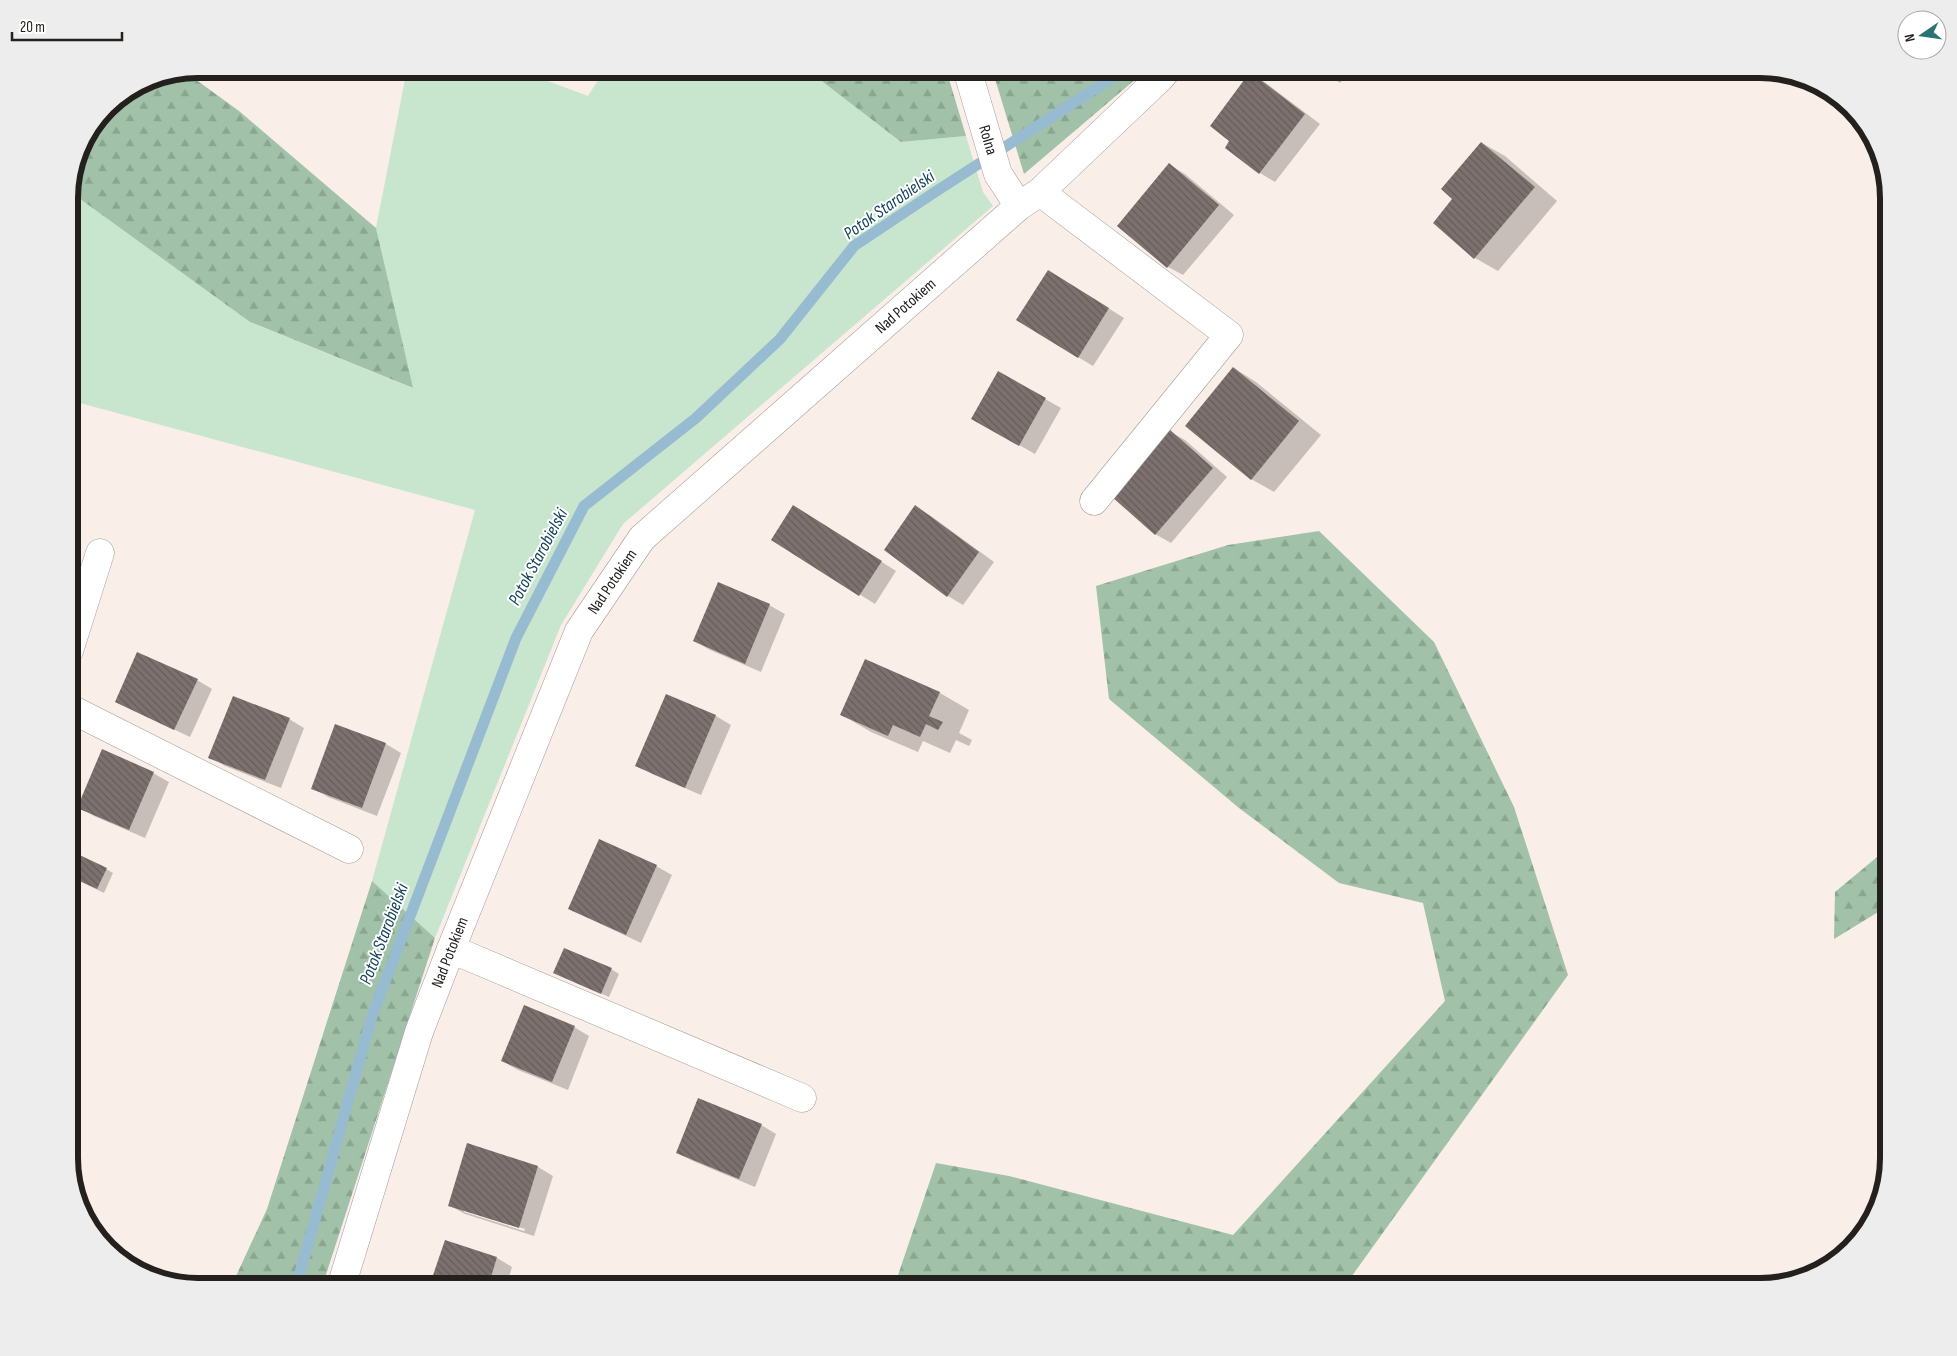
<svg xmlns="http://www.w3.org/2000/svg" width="1957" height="1356" viewBox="0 0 1957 1356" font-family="'Sofia Sans Condensed',sans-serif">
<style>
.grass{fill:#c8e5ce}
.forest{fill:url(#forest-firs)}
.shadow{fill:#0003;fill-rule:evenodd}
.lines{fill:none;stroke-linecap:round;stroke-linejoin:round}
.stream{stroke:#97bcd2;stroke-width:11}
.building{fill:url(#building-back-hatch)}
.minor-casing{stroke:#a59a94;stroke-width:29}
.minor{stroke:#fff;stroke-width:28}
.labels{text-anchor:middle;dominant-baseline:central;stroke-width:4;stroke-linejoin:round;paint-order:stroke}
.street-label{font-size:16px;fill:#24201e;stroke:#fff}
.water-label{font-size:18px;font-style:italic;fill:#15445c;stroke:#fff}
.rim{fill:none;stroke:#24201e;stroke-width:6}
</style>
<defs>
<pattern id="forest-firs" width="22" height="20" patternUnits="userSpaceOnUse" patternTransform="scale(1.25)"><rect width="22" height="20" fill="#a1c2a8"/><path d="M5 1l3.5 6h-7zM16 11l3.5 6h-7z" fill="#8aa690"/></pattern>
<pattern id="building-back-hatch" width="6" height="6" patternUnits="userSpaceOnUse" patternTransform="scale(1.25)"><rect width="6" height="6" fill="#7c716e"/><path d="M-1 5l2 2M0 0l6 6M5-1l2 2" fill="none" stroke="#655c5a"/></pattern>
</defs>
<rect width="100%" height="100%" fill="#faeee8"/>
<polygon class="grass" points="407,69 515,69 588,96 605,69 806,69 901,142 966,136 983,192 993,206 623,524 561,625 435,938 372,881 475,510 69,400 69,191 250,322 412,388 376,228"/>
<g class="forest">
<polygon points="806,69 946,69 966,136 901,142"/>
<polygon points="992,69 1143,69 1137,78 1024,174"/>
<polygon points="184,71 239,111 376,228 413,388 250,322 69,191 79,148 107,106 149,78"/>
<polygon points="1319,531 1434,642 1514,807 1568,975 1344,1287 894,1287 936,1163 1009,1176 1233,1235 1445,1001 1423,903 1339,883 1239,808 1109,699 1096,586 1228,545"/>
<polygon points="1888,848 1888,906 1834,939 1835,892"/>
<polygon points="372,881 435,938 322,1287 231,1287 267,1209"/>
</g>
<g class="shadow">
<polygon points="1318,69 1351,69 1340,83"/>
<polygon points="1251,74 1266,83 1320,124 1275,182 1260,173 1226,147 1231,141"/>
<polygon points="1482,143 1505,156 1557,201 1498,271 1475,258 1454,199"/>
<polygon points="1170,165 1185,174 1234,215 1183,275 1168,267"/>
<polygon points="1063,280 1124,318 1093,366 1078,357"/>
<polygon points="1234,368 1256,382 1321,435 1274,492 1251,479"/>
<polygon points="998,372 1061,408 1035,454 973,419"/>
<polygon points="1169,431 1185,440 1227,477 1171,543 1155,534"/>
<polygon points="69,486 81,493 69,517"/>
<polygon points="916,507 931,516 994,562 963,605 948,596 886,550"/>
<polygon points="809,516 896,571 875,604 773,540"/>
<polygon points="769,605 785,614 761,672 710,650 694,641"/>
<polygon points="866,661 940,693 969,710 959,733 972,740 969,746 956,740 950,753 923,741 918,752 871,732 842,715"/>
<polygon points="197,680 212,689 190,737 116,702"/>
<polygon points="666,696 716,716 731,725 701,795 652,774 637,765"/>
<polygon points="289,719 304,728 281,788 225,766 210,757"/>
<polygon points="386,744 401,753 377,816 328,797 313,788"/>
<polygon points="153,773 169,782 145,838 94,816 79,807"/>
<polygon points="656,866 672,875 641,943 569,909"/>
<polygon points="106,869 113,873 104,893 69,876"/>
<polygon points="611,969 619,974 609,997 555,973"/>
<polygon points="574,1027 589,1036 568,1090 518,1070 502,1061"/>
<polygon points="761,1125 776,1134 755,1187 693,1161 677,1153"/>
<path d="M 538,1167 L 553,1176 L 534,1236 L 465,1214 L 449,1205 ZM 464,1210 L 525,1229 L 524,1231 L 464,1212 Z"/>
<polygon points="445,1241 497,1258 512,1267 506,1287 431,1287"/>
</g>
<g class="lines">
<polyline class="stream" points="296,1287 372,1016 516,638 584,506 696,418 780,339 854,246 935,192 1126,69"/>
</g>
<g class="building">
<polygon points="1316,69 1329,69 1324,75"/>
<polygon points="1250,72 1305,114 1259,174 1225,148 1229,141 1210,126"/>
<polygon points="1481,142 1535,187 1474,259 1433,223 1452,199 1441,189"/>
<polygon points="1169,163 1219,205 1167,268 1117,226"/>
<polygon points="1048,270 1109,308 1078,358 1016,320"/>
<polygon points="1233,367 1299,421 1251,480 1185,426"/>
<polygon points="998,371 1046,398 1019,446 971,419"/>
<polygon points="1169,429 1213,468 1155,535 1111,496"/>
<polygon points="793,505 882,561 859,596 771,540"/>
<polygon points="915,505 979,552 947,597 884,550"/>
<polygon points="718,582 770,604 745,664 693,641"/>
<polygon points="137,652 198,679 174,730 115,702"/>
<polygon points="865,659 940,692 929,716 943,722 938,730 926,724 920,737 893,725 888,736 840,715"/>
<polygon points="666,694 716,715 685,788 635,766"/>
<polygon points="233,696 290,718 265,780 208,758"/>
<polygon points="335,724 386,743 362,808 311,789"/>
<polygon points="102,749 154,772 129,830 77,808"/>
<polygon points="599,839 657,865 626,935 568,909"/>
<polygon points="69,850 107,868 97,889 69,876"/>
<polygon points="564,948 612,968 601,994 553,973"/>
<polygon points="524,1005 575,1026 552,1082 501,1061"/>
<polygon points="698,1098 762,1124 739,1179 676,1153"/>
<polygon points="467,1143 538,1166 519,1228 448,1206"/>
<polygon points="445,1240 497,1257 488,1287 429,1287"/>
</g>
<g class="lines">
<g class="minor-casing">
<g id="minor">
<path id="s1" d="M 967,69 L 998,174 L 1019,206"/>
<polyline points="1040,192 1229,335 1094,501"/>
<polyline points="69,651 100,553"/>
<polyline points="69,708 349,849"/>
<polyline points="451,949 802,1098"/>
<path id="s2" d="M 341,1287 L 419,1032 L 451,949 L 579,631 L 642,538 L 1019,206 L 1040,192 L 1160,78 L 1168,69"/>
</g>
</g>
<use href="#minor" class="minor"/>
</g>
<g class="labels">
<g class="street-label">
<text stroke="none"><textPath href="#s1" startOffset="74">Rolna</textPath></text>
<text stroke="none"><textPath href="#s2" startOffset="1162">Nad Potokiem</textPath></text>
<text stroke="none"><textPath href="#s2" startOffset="758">Nad Potokiem</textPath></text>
<text stroke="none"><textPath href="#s2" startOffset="352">Nad Potokiem</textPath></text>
</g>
<g class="water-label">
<text transform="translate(889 205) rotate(-35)">Potok Starobielski</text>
<text transform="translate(538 557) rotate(-62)">Potok Starobielski</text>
<text transform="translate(384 934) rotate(-69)">Potok Starobielski</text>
</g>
</g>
<path d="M0 0H1957V1356H0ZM198 78H1760A120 120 0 0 1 1880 198V1158A120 120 0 0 1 1760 1278H198A120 120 0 0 1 78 1158V198A120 120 0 0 1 198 78Z" fill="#ededed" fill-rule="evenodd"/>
<path class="rim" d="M198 78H1760A120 120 0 0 1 1880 198V1158A120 120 0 0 1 1760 1278H198A120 120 0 0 1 78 1158V198A120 120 0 0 1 198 78Z"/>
<g transform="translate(1922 35) rotate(257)"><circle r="24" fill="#ffffff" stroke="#a7a6a5"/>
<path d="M0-4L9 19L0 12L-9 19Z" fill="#287373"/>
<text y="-8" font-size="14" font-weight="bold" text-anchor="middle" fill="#24201e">N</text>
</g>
<path d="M12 32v8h110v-8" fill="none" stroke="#24201e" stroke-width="2.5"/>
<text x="20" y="32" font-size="15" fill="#24201e" stroke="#ffffff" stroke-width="4" paint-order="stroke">20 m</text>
</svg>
